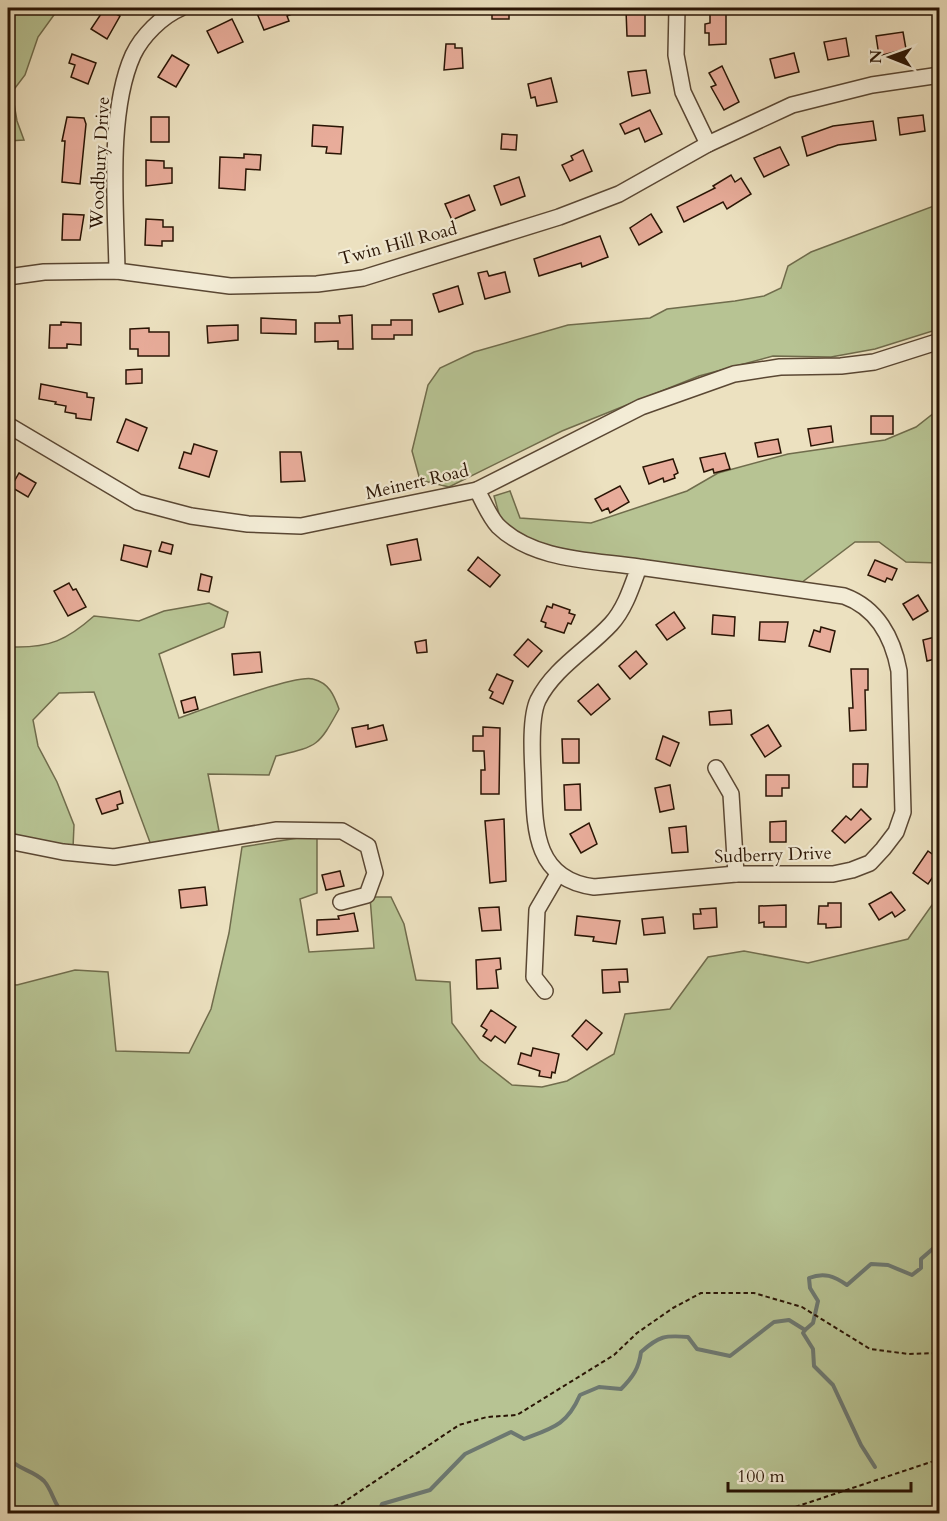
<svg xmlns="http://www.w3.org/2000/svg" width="947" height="1521" viewBox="0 0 947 1521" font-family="Cardo,serif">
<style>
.green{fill:#b7c393;stroke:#706c4c;stroke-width:1.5}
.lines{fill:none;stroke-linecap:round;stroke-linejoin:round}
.stream{stroke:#6d7972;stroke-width:4}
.building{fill:#e8ac9a;stroke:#291404;stroke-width:1.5}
.street-casing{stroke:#5a4733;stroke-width:18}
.path{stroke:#291404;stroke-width:2;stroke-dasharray:4.5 3;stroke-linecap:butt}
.street{stroke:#f3ecd6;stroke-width:15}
.labels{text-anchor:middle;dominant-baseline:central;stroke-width:4.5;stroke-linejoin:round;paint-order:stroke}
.street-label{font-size:18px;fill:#291404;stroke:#f3ecd6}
</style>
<rect width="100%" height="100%" fill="#ece1c0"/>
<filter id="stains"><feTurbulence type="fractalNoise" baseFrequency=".00333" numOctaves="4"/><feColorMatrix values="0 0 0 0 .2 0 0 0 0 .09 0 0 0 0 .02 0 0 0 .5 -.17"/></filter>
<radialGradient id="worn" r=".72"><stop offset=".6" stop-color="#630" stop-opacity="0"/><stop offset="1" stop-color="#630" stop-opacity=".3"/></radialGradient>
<g class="green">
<polygon points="8,8 59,8 38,37 25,75 12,92 17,121 24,140 8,141"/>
<polygon points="939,204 939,329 875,349 831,357 773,356 699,376 562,431 449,487 420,480 412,451 428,385 440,368 474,352 568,325 650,318 667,309 735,301 764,296 781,288 788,266 811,252"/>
<polygon points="939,409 939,563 906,562 879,542 855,542 801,583 567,552 520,538 501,521 494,496 510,491 520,518 591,523 687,491 718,473 788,454 885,440 916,427"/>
<path d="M 209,603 L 228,612 L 224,627 L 159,654 L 179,718 C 202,710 295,674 313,679 C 329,683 334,695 339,709 C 318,747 318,746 276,756 L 269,775 L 208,774 L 219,831 L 151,845 L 94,692 L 59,693 L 33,720 L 38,746 L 57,782 L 74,825 L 73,848 L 8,834 L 8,640 L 13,647 C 49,648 67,640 94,616 L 139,621 L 164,611 Z"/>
<polygon points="317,835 317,893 300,899 309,952 374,948 370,897 391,897 404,924 416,980 450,982 452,1023 480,1060 512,1085 542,1087 567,1081 614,1054 625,1014 670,1009 708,957 744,951 808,963 908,939 939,895 939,1513 8,1514 8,984 17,985 75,970 108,972 116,1051 189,1053 211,1009 229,933 242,847"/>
</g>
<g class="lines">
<g class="stream">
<polyline points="805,1330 803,1333 813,1349 814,1366 833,1385 861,1445 875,1467"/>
<path d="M 8,1458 C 17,1469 33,1470 44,1481 C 53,1491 54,1506 64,1514"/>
<path d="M 378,1514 L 382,1504 L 430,1490 L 465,1454 L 511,1432 L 524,1439 C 553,1428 567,1425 580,1395 L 599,1387 L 621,1389 C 633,1377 639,1368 641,1352 C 659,1336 665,1335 688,1337 L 697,1349 L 730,1356 L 774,1322 L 789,1320 L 805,1330 L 813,1323 L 818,1301 L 810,1288 L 809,1278 C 824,1272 834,1276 847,1285 L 871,1264 L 888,1265 L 912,1275 L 921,1268 L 921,1259 L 936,1246 L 940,1248"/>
</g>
</g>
<g class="building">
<polygon points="105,8 120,16 107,39 91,29"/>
<polygon points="264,8 306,8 287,16 289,21 264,30 256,11"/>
<polygon points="710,8 726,8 726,44 709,45 709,33 705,33 705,24 710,23"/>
<rect x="492" y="9" width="17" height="10"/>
<polygon points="626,10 645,10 645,36 627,36"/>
<polygon points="232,19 243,42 218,53 207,31"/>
<polygon points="903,32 906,49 879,56 876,36"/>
<polygon points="846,38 849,56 828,60 824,42"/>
<polygon points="446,44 455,44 455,48 462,48 463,68 444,70"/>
<polygon points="794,53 799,72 775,78 770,59"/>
<polygon points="72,54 96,63 88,84 71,77 75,65 69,63"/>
<polygon points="172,55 189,65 176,87 158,77"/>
<polygon points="722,66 739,102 724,110 711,87 716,85 709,73"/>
<polygon points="646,70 650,93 632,96 628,72"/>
<polygon points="551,78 557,102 537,106 535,97 531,98 528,84"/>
<polygon points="650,110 662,134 645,142 639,128 625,134 620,124"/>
<polygon points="923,115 925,131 900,135 898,118"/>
<polygon points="67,117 84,118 86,124 80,184 62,182 65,141 62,141"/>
<rect x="151" y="117" width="18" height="25"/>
<polygon points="873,121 876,140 838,145 807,156 802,137 833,126"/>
<polygon points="313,125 343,127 341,154 326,153 327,147 312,146"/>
<polygon points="502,134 517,135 516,150 501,149"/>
<polygon points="780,147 789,165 764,177 754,158"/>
<polygon points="583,150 592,171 570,181 562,165 573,160 571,156"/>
<polygon points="244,154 261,155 260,170 246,169 245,190 219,188 220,157 244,158"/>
<polygon points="146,160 164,161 164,168 172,168 172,183 146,186"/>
<polygon points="731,175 735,182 741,178 751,194 727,209 723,202 684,222 677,207 715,188 713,186"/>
<polygon points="519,177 525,196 501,205 494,186"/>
<polygon points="469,195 475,210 452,220 445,204"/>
<polygon points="63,214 84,215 80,240 62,240"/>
<polygon points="651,214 662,232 639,245 630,228"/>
<polygon points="146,219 163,220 163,227 173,227 173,241 162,241 162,246 145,245"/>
<polygon points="600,236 608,257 582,267 581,263 539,276 534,259"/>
<polygon points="487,271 489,276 505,272 510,292 485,299 478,273"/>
<polygon points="458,286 463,304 439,312 433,294"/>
<polygon points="352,315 353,349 338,349 338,341 315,342 315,323 340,323 339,316"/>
<polygon points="261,318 296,320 296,334 261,333"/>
<polygon points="391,320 412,320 412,335 394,335 394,339 372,339 372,325 391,325"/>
<polygon points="61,322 81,323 81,345 67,344 67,348 49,348 50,325 61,325"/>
<polygon points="238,325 238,340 208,343 207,326"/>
<polygon points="149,328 149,332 169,332 169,356 138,356 138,349 130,349 130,329"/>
<polygon points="142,369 142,383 126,384 126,370"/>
<polygon points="41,384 87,393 87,397 94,398 91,420 76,418 76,414 65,412 66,406 55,404 56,402 39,399"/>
<rect x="871" y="416" width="22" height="18"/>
<polygon points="126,419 147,428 138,451 117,442"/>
<polygon points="831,426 833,442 811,446 808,429"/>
<polygon points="778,439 781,453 758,457 755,443"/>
<polygon points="194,444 217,451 209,477 179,468 184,452 191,454"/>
<polygon points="280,452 301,452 305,481 281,482"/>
<polygon points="725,453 730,469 714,473 713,469 704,472 700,458"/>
<polygon points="673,459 678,473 674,475 675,478 664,482 663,478 649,484 643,467"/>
<polygon points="19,473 36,483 28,497 11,487"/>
<polygon points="620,486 629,502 610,513 608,508 602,511 595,499"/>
<polygon points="417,539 421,560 391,565 387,545"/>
<polygon points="162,542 173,545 171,554 159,551"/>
<polygon points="124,545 151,551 147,567 121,560"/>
<polygon points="478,557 500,575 490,587 468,570"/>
<polygon points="875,560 897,569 892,580 887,578 885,582 868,575"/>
<polygon points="201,574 212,577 209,592 198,590"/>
<polygon points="69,583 73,590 76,589 86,607 68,616 54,591"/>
<polygon points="918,595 928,611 913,620 903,604"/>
<polygon points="553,604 570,610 569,613 575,615 571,624 568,623 564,633 545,627 546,623 541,621 547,606 552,608"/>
<polygon points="674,612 685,628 667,640 656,625"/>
<polygon points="713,615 735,617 734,636 712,634"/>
<polygon points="760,622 788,622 785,642 759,640"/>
<polygon points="821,627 835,631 830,652 809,646 814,630 820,632"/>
<polygon points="939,636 939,658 927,661 923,640"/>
<polygon points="528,639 542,651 528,667 514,655"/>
<polygon points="426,640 427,652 417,653 415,642"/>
<polygon points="636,651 647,664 630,679 619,666"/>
<polygon points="260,652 262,672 234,675 232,654"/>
<polygon points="851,669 868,669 868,690 865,690 866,730 850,731 849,708 853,708"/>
<polygon points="497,674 513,681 503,704 490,698 493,692 489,690"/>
<polygon points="598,684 610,699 591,715 578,701"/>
<polygon points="195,697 198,709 184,713 181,701"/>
<polygon points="731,710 732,724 710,725 709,712"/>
<polygon points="368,725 368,729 383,725 387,740 356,747 352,728"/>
<polygon points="768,725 781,746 765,757 751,735"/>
<polygon points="483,727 500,728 499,794 481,794 481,770 485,770 484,751 473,751 473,736 483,736"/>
<polygon points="663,736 679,743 670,766 656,759"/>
<polygon points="562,739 579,739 579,763 563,763"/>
<polygon points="853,764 868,764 867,787 853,787"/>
<polygon points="766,775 789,775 789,788 782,788 782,796 766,796"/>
<polygon points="580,784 581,810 565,810 564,785"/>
<polygon points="670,785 674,809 660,812 655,788"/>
<polygon points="120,791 123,803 117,805 118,809 102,814 96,799"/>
<polygon points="861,809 871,819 845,843 832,831 846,816 851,820"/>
<polygon points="504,819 506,881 490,883 485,821"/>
<polygon points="786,821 786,842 770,842 770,822"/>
<polygon points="589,823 597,844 581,853 570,834"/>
<polygon points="686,826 688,852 672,853 669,828"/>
<polygon points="928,851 939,859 939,868 928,884 913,873"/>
<polygon points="340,871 344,886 326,890 322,875"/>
<polygon points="205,887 207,905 181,908 179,890"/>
<polygon points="891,892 905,910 895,917 892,912 879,920 869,904"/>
<polygon points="828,903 841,903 841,927 826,928 826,924 818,924 819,906 828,906"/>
<polygon points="786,905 786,927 764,927 764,922 759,923 759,906"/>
<polygon points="499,907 501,930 482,931 479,908"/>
<polygon points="716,908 717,927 694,929 693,914 701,914 700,909"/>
<polygon points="354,913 358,931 317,935 317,920 339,919 338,916"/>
<polygon points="577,916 620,921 616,944 593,941 594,937 575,935"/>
<polygon points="663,917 665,933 644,935 642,919"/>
<polygon points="500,958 501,969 496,970 498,988 477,989 476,960"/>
<polygon points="627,969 628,982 619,982 620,992 603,993 602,970"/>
<polygon points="491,1010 516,1027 505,1043 495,1036 491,1041 483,1036 487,1030 481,1026"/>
<polygon points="586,1020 602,1033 587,1050 572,1036"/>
<polygon points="533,1048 559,1054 555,1073 552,1072 551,1078 539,1076 540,1071 518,1064 521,1053 531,1056"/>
</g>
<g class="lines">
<g class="street-casing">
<g id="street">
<polyline points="677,8 676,55 683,92 708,144"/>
<path d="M 117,271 C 116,208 107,113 133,55 C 142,36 162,16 181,8"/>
<polyline points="8,277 44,272 117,271 230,286 317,284 363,278 559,217 619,194 708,144 792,105 872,85 940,75"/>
<polyline points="8,425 138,502 191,516 248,524 301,526 477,490 641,407 734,374 780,367 841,366 874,362 940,341"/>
<path d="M 477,490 C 483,501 489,516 498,526 C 534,561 592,560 639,567 C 632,586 625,609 611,624 C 587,650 554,668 538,700 C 530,717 532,754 533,773 C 535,823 531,879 594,887 L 736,874 L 833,874 L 852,870 L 870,863 L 883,849 L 896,832 L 903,812 L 899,671 C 893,638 877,608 844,596 L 639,567"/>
<polyline points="716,768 731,794 736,874"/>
<polyline points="8,841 63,852 114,857 277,830 342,831 368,846 375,873 367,895 341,902"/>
<polyline points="545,991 534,977 537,910 558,874"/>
</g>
</g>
<g class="path">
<polyline points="305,1514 341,1504 459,1425 487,1417 517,1415 614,1355 637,1333 673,1308 701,1293 754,1293 802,1307 870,1349 909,1354 940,1353"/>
<polyline points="774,1514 940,1459"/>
</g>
<use href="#street" class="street"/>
</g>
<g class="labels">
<g class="street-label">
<text transform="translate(100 163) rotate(-87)">Woodbury Drive</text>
<text transform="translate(398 244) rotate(-15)">Twin Hill Road</text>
<text transform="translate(417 482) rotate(-13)">Meinert Road</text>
<text transform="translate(773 855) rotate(-2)">Sudberry Drive</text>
</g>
</g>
<rect width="947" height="1521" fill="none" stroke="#ece1c0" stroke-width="30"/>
<rect x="9" y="9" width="929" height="1503" fill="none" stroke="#291404" stroke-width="3"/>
<rect x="15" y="15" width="917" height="1491" fill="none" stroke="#291404" stroke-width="1.5"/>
<g transform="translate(890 57) rotate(271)" stroke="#f3ecd6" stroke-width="4.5" paint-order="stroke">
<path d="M0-4.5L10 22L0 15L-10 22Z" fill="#291404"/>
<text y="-9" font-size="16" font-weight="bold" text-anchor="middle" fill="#291404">N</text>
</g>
<path d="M728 1482v9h183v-9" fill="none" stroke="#291404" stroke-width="3"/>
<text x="737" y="1482" font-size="18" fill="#291404" stroke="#f3ecd6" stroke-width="4.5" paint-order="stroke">100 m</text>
<rect width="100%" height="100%" filter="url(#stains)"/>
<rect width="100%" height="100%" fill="url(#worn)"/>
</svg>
